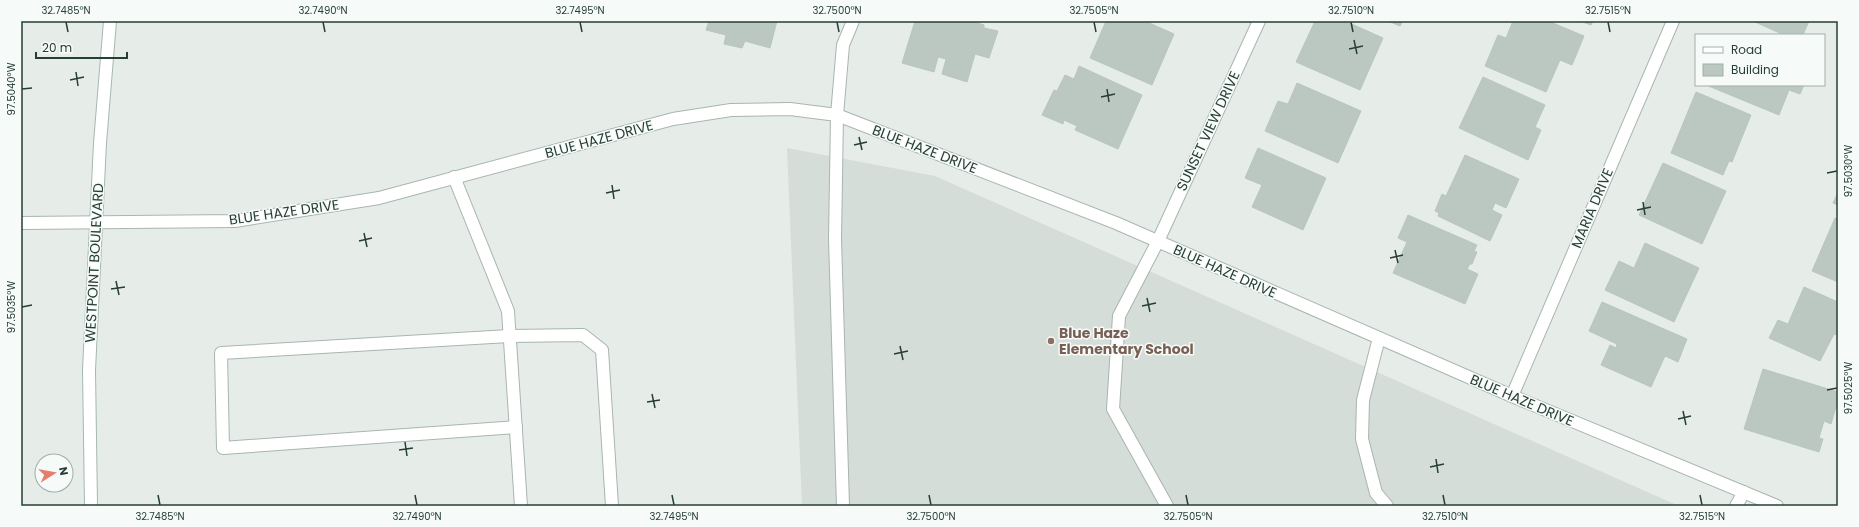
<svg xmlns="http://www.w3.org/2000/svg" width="1859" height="527" viewBox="0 0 1859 527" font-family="Poppins,sans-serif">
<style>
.built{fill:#d4ddd8}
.building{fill:#bbc8c2;stroke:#b9c6bf}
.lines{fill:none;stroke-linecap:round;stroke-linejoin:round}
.lane-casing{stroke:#a9b5af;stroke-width:14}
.street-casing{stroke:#a9b5af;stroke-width:14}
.secondary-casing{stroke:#a5b8b0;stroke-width:14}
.lane{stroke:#fff;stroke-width:12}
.street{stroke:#fff;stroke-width:12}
.secondary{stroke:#fff;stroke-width:12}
.ticks{fill:none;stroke:#263e35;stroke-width:1.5}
.education-dot{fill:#8d6e63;stroke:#f6faf8;stroke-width:1.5}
.labels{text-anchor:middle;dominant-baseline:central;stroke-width:3;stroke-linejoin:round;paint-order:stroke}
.street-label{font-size:14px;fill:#263e35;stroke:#f6faf8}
.education-label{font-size:14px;font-weight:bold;fill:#785e54;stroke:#f6faf8;text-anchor:start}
.neatline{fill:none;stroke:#263e35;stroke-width:1.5}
.ticks-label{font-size:10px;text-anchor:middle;fill:#263e35}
</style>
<rect width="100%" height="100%" fill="#e6ede9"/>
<polygon class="built" points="787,148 935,176 1679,506 802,506"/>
<g class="building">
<polygon points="709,21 777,21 770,48 745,41 742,48 724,44 726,35 706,30"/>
<polygon points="915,21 971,21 984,25 984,28 998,31 989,58 975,54 967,82 942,74 946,59 938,57 934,72 902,63"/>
<polygon points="1106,21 1145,21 1174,34 1152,85 1090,58"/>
<polygon points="1315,21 1345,21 1383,38 1360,90 1296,62"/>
<polygon points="1388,21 1403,21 1400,26"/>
<polygon points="1513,21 1548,21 1584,36 1572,65 1560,60 1546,92 1485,66 1498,35 1506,38"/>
<polygon points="1580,21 1593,21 1591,25"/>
<polygon points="1753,21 1809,21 1803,35 1784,35"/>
<polygon points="1079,66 1142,95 1118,149 1075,130 1077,126 1064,120 1063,124 1042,115 1054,90 1057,91 1065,75 1074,79"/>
<polygon points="1483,77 1545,105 1535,127 1541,130 1528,160 1459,128"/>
<polygon points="1297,83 1361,111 1338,163 1265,131 1278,101 1288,104"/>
<polygon points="1706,85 1804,85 1800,94 1789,90 1779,115"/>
<polygon points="1696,92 1751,115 1732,162 1729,161 1723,175 1671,153"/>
<polygon points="1258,148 1326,178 1303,230 1252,207 1262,185 1245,178"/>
<polygon points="1465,155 1519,179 1506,208 1495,203 1492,210 1502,215 1490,241 1438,216 1439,213 1435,211 1442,194 1446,196"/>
<polygon points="1663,163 1726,191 1702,244 1639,215"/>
<polygon points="1838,192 1838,205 1833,203"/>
<polygon points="1408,215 1477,245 1474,251 1477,252 1472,264 1470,264 1467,269 1478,274 1465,304 1393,273 1407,242 1398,238"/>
<polygon points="1835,218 1838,219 1838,282 1812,271"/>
<polygon points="1645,243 1699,268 1674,322 1605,290 1619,261 1634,268"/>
<polygon points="1804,287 1838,302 1838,335 1834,334 1820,361 1769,338 1778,320 1788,324"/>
<polygon points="1602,302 1687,339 1678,362 1665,356 1651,387 1601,365 1610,345 1616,348 1617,344 1589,331"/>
<polygon points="1763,369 1838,392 1838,400 1831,424 1824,421 1819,438 1823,439 1819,452 1744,429"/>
</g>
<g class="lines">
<g class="lane-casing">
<g id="lane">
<polyline points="837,115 835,239 843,506"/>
<polyline points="454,177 508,311 521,506"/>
<polyline points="1158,241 1119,316 1113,409 1167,506"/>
<polyline points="1379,338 1363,400 1362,439 1376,493 1387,506"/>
<polyline points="516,427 223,448 221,353 509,336 583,335 602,350 612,506"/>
<polyline points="1736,506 1744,492"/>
</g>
</g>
<g class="street-casing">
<g id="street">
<polyline points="837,115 843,45 853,21"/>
<polyline points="21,223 235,221 379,198 673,119 731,110 790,109 837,115 1116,223 1512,396 1777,506"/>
<polyline points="1158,241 1259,21"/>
<polyline points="1512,396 1673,21"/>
</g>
</g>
<g class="secondary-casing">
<polyline id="secondary" points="91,506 89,370 100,143 110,21"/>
</g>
<use href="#lane" class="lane"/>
<use href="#street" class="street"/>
<use href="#secondary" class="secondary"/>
</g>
<path class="ticks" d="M 66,22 L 68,32M 323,22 L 325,32M 580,22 L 582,32M 837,22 L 839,32M 1094,22 L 1096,32M 1351,22 L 1353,32M 1608,22 L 1610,32M 1354,40 L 1357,54M 1349,49 L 1363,46M 76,72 L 78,86M 70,80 L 84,77M 22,89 L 32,88M 1107,89 L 1109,102M 1101,97 L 1115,94M 859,137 L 862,150M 854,145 L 867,142M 1827,173 L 1837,171M 612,185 L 614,199M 606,193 L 620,190M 1643,202 L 1645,215M 1637,210 L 1651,207M 364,233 L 367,247M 359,241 L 372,238M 1395,250 L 1398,263M 1390,258 L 1403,255M 116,281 L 119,295M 111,289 L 125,287M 1147,298 L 1150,312M 1142,306 L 1156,303M 22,307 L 32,305M 900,346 L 903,360M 894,354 L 908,351M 1827,390 L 1837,388M 652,394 L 655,408M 647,402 L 660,400M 1683,411 L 1686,425M 1678,419 L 1691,416M 405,442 L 407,456M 399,450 L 413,448M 1436,459 L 1438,473M 1430,467 L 1444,464M 158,495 L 160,505M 415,495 L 417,505M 672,495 L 674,505M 929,495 L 931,505M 1186,495 L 1188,505M 1443,495 L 1445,505M 1700,495 L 1702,505"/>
<circle class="education-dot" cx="1051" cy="341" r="4"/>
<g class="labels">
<g class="street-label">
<text transform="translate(1208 131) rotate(-65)">SUNSET VIEW DRIVE</text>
<text transform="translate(599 139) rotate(-15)">BLUE HAZE DRIVE</text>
<text transform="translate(925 149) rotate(21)">BLUE HAZE DRIVE</text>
<text transform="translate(1592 208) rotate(-67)">MARIA DRIVE</text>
<text transform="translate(284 212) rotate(-8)">BLUE HAZE DRIVE</text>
<text transform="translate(94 263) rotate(-87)">WESTPOINT BOULEVARD</text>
<text transform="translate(1225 271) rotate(24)">BLUE HAZE DRIVE</text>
<text transform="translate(1522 400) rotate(23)">BLUE HAZE DRIVE</text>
</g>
<g class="education-label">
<text x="1059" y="333">Blue Haze<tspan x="1059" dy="16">Elementary School</tspan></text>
</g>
</g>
<rect width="1859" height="527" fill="none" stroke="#f6faf8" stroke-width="44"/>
<rect x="1695" y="34" width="130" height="52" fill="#f6faf8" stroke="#a3afaa"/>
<rect x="1703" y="47" width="20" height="6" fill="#ffffff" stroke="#a3afaa"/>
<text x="1731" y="54" font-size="12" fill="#263e35">Road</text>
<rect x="1703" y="64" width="20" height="12" fill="#bbc8c2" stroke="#a3afaa"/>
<text x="1731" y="74" font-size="12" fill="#263e35">Building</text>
<g transform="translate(54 473) rotate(79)"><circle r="19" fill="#f6faf8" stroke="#a3afaa"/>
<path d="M0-3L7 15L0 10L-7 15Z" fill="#e47e6d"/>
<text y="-6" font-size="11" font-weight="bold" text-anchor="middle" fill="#263e35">N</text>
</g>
<path d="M36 52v6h91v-6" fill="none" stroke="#263e35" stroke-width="2"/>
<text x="42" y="52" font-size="12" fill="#263e35" stroke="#f6faf8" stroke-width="3" paint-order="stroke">20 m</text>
<rect x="22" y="22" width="1815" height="483" class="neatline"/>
<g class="ticks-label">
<text x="66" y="14">32.7485°N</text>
<text x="323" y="14">32.7490°N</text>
<text x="580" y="14">32.7495°N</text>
<text x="837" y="14">32.7500°N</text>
<text x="1094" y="14">32.7505°N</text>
<text x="1351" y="14">32.7510°N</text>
<text x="1608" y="14">32.7515°N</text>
<text transform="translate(11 89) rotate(-90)" y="4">97.5040°W</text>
<text transform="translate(1848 171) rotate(-90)" y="4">97.5030°W</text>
<text transform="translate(11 307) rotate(-90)" y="4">97.5035°W</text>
<text transform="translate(1848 388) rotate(-90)" y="4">97.5025°W</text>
<text x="160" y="520">32.7485°N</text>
<text x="417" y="520">32.7490°N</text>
<text x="674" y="520">32.7495°N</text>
<text x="931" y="520">32.7500°N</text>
<text x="1188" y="520">32.7505°N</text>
<text x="1445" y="520">32.7510°N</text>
<text x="1702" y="520">32.7515°N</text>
</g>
</svg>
